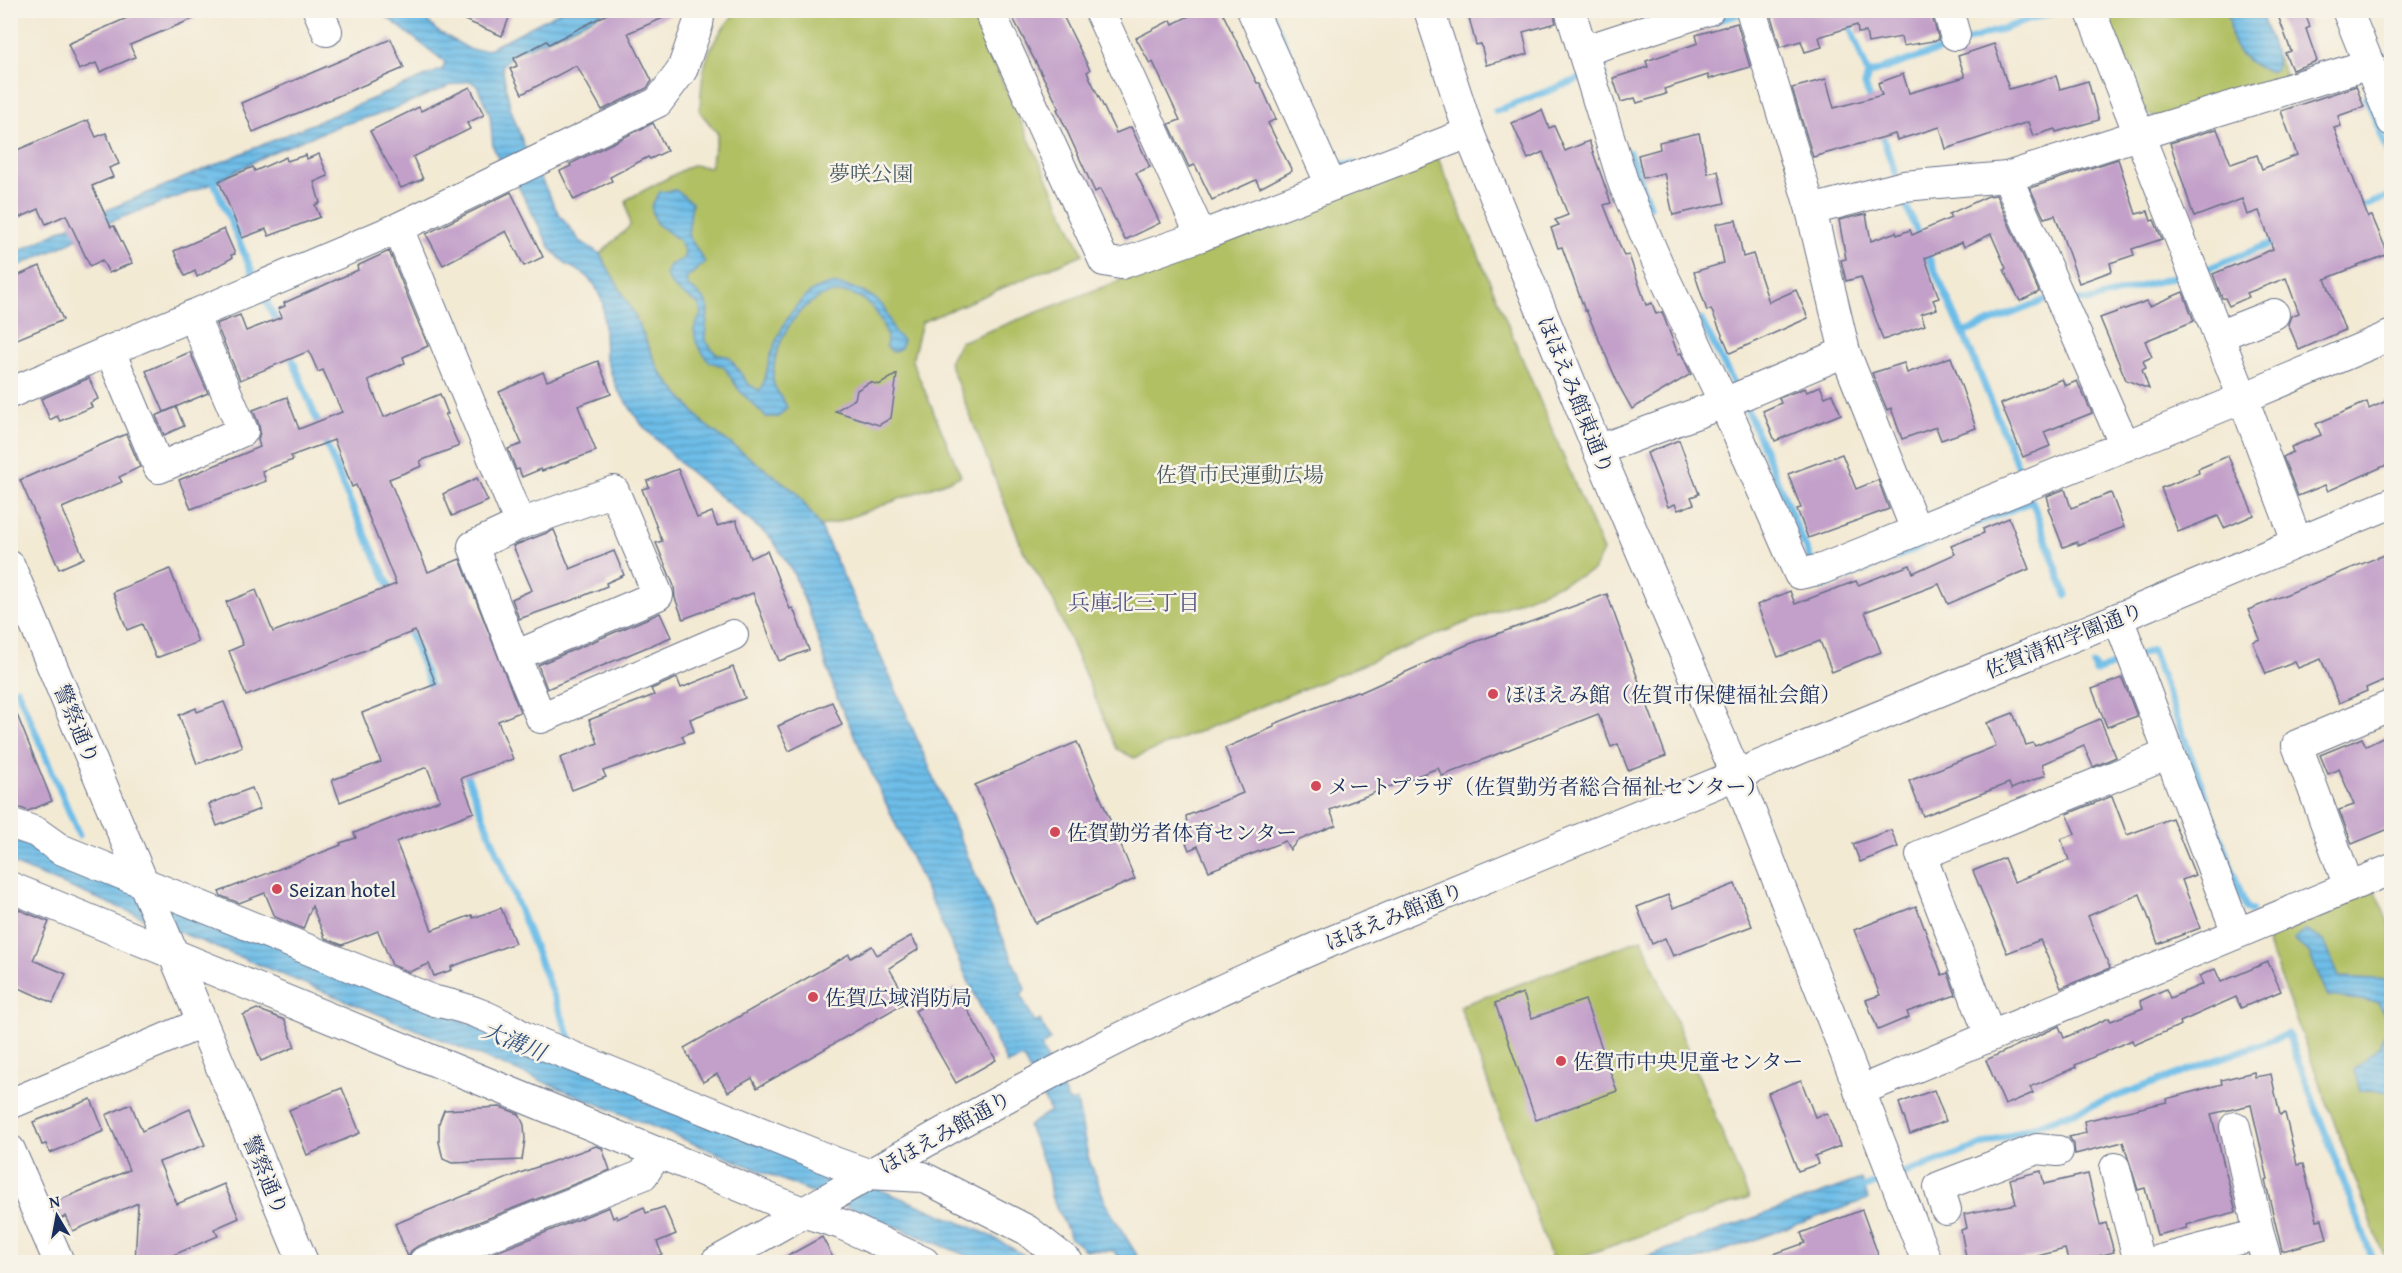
<svg xmlns="http://www.w3.org/2000/svg" width="2402" height="1273" viewBox="0 0 2402 1273" font-family="'Gentium Book Plus','Noto Serif JP',serif">
<style>
.green{fill:#b1c063;stroke:#667860;stroke-width:1.5}
.water{fill:url(#water-rules);stroke:#4476a3;stroke-width:1.5}
.lines{fill:none;stroke-linecap:round;stroke-linejoin:round}
.stream{stroke:#6dbde8;stroke-width:7}
.building{fill:#c2a0c9}
.minor-casing{stroke:#677087;stroke-width:32}
.minor{stroke:#fff;stroke-width:30}
.poi-dot{fill:#d1495b;stroke:#f7f3e8;stroke-width:2}
.labels{text-anchor:middle;dominant-baseline:central;stroke-width:5;stroke-linejoin:round;paint-order:stroke}
.park-label{font-size:21px;fill:#485a60;stroke:#f7f3e8}
.street-label{font-size:21px;fill:#1b2f5e;stroke:#f7f3e8}
.poi-label{font-size:21px;fill:#1b2f5e;stroke:#f7f3e8;text-anchor:start}
.neighbourhood-label{font-size:22px;fill:#555783;stroke:#f7f3e8}
.water-label{font-size:22px;font-style:italic;fill:#305280;stroke:#f7f3e8}
</style>
<defs>
<pattern id="water-rules" width="6" height="5" patternUnits="userSpaceOnUse" patternTransform="scale(1.5)"><rect width="6" height="5" fill="#6dbde8"/><path d="M0 2.5h6" fill="none" stroke="#599abf"/></pattern>
</defs>
<rect width="100%" height="100%" fill="#f7f3e8"/>
<filter id="ink" filterUnits="userSpaceOnUse"><feTurbulence type="fractalNoise" baseFrequency=".0167" numOctaves="2"/><feDisplacementMap in="SourceGraphic" scale="12" xChannelSelector="R" yChannelSelector="G"/><feConvolveMatrix kernelMatrix="1 2 1 2 8 2 1 2 1" color-interpolation-filters="sRGB"/></filter>
<filter id="wash" filterUnits="userSpaceOnUse"><feTurbulence type="fractalNoise" baseFrequency=".008" numOctaves="4" result="noise"/><feDisplacementMap in="SourceGraphic" scale="24" xChannelSelector="R" yChannelSelector="G"/><feGaussianBlur stdDeviation="1.35" result="paint"/><feColorMatrix in="noise" values="0 0 0 0 0 0 0 0 0 0 0 0 0 0 0 0 0 1.4 0 .05"/><feComposite in="paint" operator="in"/></filter>
<g filter="url(#wash)">
<rect width="100%" height="100%" fill="#f3ead4"/>
<g class="green">
<path d="M 971,10 L 1007,92 L 1083,254 L 922,322 L 912,361 L 961,476 L 835,523 L 820,526 L 796,492 L 704,424 L 660,372 L 634,314 L 600,254 L 630,226 L 626,200 L 692,165 L 710,167 L 718,134 L 700,112 C 702,64 705,48 737,11 Z"/>
<polygon points="2102,11 2260,11 2272,47 2286,76 2159,118 2140,111"/>
<polygon points="1438,158 1603,551 1593,571 1134,758 1117,749 1052,598 1023,550 949,362 960,342"/>
<polygon points="2374,889 2391,929 2391,1262 2386,1262 2264,933"/>
<polygon points="1642,939 1749,1198 1565,1262 1553,1262 1460,1006"/>
</g>
<g class="water">
<polygon points="379,11 418,11 437,31 471,50 487,50 561,11 607,11 562,33 514,53 502,66 510,107 523,143 558,213 580,241 600,254 634,314 660,372 704,424 796,492 820,526 892,681 1025,989 1021,995 1035,1023 1040,1020 1050,1040 1041,1047 1069,1102 1077,1101 1088,1157 1107,1206 1141,1262 1121,1262 1114,1251 1085,1250 1071,1238 1051,1196 1048,1174 1028,1126 1050,1111 1023,1058 1007,1064 837,698 811,617 793,572 772,539 684,467 642,425 617,389 605,357 603,303 595,285 583,273 567,265 551,249 518,186 500,163 493,146 490,115 477,86 470,81 452,85 383,113 341,125 268,154 214,183 99,226 63,246 11,269 10,256 67,227 443,69 445,62"/>
<path d="M 2226,11 L 2260,11 L 2276,56 L 2276,68 L 2272,71 C 2256,69 2237,56 2232,39 C 2229,28 2232,20 2226,11 Z"/>
<path d="M 676,190 L 692,203 L 688,235 L 705,262 L 686,279 L 688,286 C 717,306 706,309 705,340 L 716,354 L 729,357 L 748,384 L 760,391 C 766,379 767,368 771,355 C 781,324 806,276 845,286 C 858,289 873,295 882,305 C 892,317 888,330 903,340 L 901,348 L 893,352 L 886,346 C 889,335 884,327 879,317 C 872,304 860,295 847,293 C 804,287 772,341 773,380 C 774,392 784,397 787,408 L 778,417 L 766,417 L 739,390 L 724,367 L 708,361 L 696,342 L 694,329 L 701,314 L 699,304 C 686,296 672,290 666,275 L 670,265 L 683,259 L 685,253 L 679,240 L 656,223 L 651,206 L 660,192 Z"/>
<polygon points="10,838 918,1205 987,1234 1036,1262 982,1262 11,863"/>
<polygon points="2305,930 2324,941 2339,977 2391,980 2391,1091 2360,1090 2354,1070 2379,1046 2388,1023 2378,1002 2328,996 2309,953 2294,940"/>
<polygon points="1861,1179 1868,1199 1692,1262 1632,1262"/>
</g>
<g class="lines">
<g class="stream">
<polyline points="1269,10 1338,163 1348,165 1353,163"/>
<polyline points="1847,19 1868,74 1865,85 1873,107"/>
<polyline points="1713,22 1737,15"/>
<polyline points="1868,74 2059,10"/>
<polyline points="1604,76 1602,72 1607,56 1611,55"/>
<polyline points="2366,97 2392,161"/>
<polyline points="1496,111 1579,79"/>
<polyline points="1880,129 1895,173"/>
<polyline points="1629,152 1649,206"/>
<polyline points="211,175 256,281"/>
<polyline points="1904,200 1920,239"/>
<polyline points="2357,209 2392,195"/>
<polyline points="1925,249 1963,333 2020,472"/>
<polyline points="2207,269 2277,241"/>
<polyline points="263,294 279,327"/>
<polyline points="2071,300 2089,301 2181,275"/>
<polyline points="1701,320 1737,390"/>
<polyline points="1963,333 2048,299"/>
<polyline points="289,351 346,493 393,594"/>
<polyline points="1744,402 1812,563"/>
<polyline points="1817,576 1822,587 2032,501 2066,595"/>
<polyline points="407,626 434,694"/>
<polyline points="2139,655 2152,650 2246,908 2252,911"/>
<polyline points="2094,665 2096,672 2126,660"/>
<polyline points="17,689 79,835"/>
<polyline points="464,768 574,1048"/>
<polyline points="1900,1175 2288,1034 2374,1262"/>
<polyline points="1858,1190 1887,1179"/>
</g>
</g>
<g id="blocks">
<g class="building">
<polygon points="145,10 212,11 130,45 135,57 100,72 96,63 79,70 68,44"/>
<polygon points="441,10 512,10 502,36"/>
<polygon points="615,10 682,10 628,33 652,81 647,88 602,110 578,68 575,66 522,94 510,69 517,66 514,58 547,41 549,44"/>
<polygon points="1009,10 1060,10 1090,70 1087,72 1116,133 1131,127 1150,167 1136,173 1160,223 1125,240 1100,189 1095,192 1057,109 1059,108"/>
<polygon points="1201,10 1221,10 1257,83 1260,83 1276,119 1268,123 1292,171 1260,188 1256,180 1212,200 1195,165 1189,167 1169,124 1180,120 1153,62 1150,64 1136,38 1171,20 1173,24"/>
<polygon points="1467,10 1553,10 1556,23 1523,32 1528,54 1486,65 1481,44 1476,45"/>
<polygon points="1779,10 1911,10 1912,16 1931,13 1939,40 1903,46 1901,37 1868,43 1866,32 1858,33 1857,25 1819,37 1822,47 1805,52 1801,41 1780,47 1770,13"/>
<polygon points="2276,10 2304,10 2310,27 2306,29 2317,61 2292,70 2285,53 2291,51"/>
<polygon points="1737,23 1750,67 1709,79 1708,75 1664,89 1666,94 1637,103 1635,98 1621,102 1613,78 1648,67 1646,61 1698,43 1696,35"/>
<polygon points="391,39 404,68 253,132 241,103"/>
<polygon points="1994,44 2009,89 2056,76 2060,89 2088,81 2099,120 2056,132 2055,129 2033,136 2028,122 1946,149 1940,127 1897,140 1895,134 1813,157 1792,88 1826,79 1834,108 1882,95 1878,83 1903,74 1909,93 1965,77 1958,56"/>
<polygon points="2356,86 2364,107 2338,116 2341,126 2334,128 2368,217 2372,216 2388,254 2325,279 2345,330 2299,350 2288,324 2291,316 2299,313 2286,278 2247,293 2249,297 2229,306 2225,298 2222,298 2213,274 2273,249 2259,211 2247,215 2242,199 2194,217 2170,143 2217,129 2231,164 2257,155 2262,169 2297,155 2281,111"/>
<polygon points="470,87 484,115 467,123 470,129 413,157 423,179 401,188 370,131 419,107 421,111"/>
<polygon points="1542,110 1549,128 1554,126 1565,151 1589,141 1611,203 1604,205 1624,256 1629,255 1646,305 1652,303 1656,314 1662,312 1678,354 1681,353 1691,374 1632,409 1619,386 1586,310 1585,311 1562,247 1558,248 1551,228 1559,225 1555,220 1568,215 1543,152 1528,159 1512,123"/>
<polygon points="88,120 96,137 106,133 119,164 109,168 113,177 92,186 111,227 114,226 132,263 109,273 102,260 90,266 66,215 46,224 39,209 10,222 10,153"/>
<polygon points="653,123 667,151 650,159 648,157 610,177 612,181 574,200 560,171 571,166 570,164"/>
<polygon points="1699,133 1708,173 1718,171 1725,203 1673,215 1664,173 1643,178 1638,155 1660,149 1659,142"/>
<polygon points="319,154 328,176 314,182 320,203 315,205 320,217 269,236 266,229 242,238 219,181 253,167 255,171 286,157 287,161 306,155 307,159"/>
<polygon points="2118,159 2136,214 2148,211 2151,221 2154,220 2162,239 2132,249 2134,255 2110,263 2112,271 2079,283 2055,215 2044,218 2030,188"/>
<polygon points="511,192 543,257 524,266 506,231 443,265 426,234"/>
<polygon points="1996,195 2039,292 2020,301 2004,270 2006,268 1991,234 1964,247 1962,242 1925,258 1939,298 1933,300 1937,309 1921,314 1925,325 1883,340 1861,277 1846,281 1841,260 1846,259 1839,220 1866,214 1871,241 1896,232 1897,235 1910,230 1912,235 1951,218 1949,214 1988,196"/>
<polygon points="1736,220 1743,257 1753,254 1769,302 1796,290 1808,318 1730,353 1711,309 1707,311 1694,272 1724,263 1716,224"/>
<polygon points="224,229 235,254 231,255 232,258 197,277 195,271 185,276 174,251"/>
<polygon points="389,251 428,346 403,357 405,363 368,380 384,417 440,394 448,414 445,414 459,446 420,461 422,466 389,479 428,572 460,559 520,712 498,721 513,759 461,778 474,812 396,842 432,930 472,915 473,918 501,908 515,943 451,967 452,970 434,976 429,964 409,972 392,965 378,931 342,945 325,938 312,906 303,929 275,917 265,893 239,903 221,896 219,892 341,845 340,843 356,838 354,833 440,800 427,767 340,802 332,780 381,762 362,713 436,684 415,631 246,696 229,651 243,645 226,602 256,590 273,632 396,584 356,485 352,487 334,440 291,456 293,460 262,471 266,481 191,509 179,480 260,447 258,440 260,432 259,425 253,410 287,397 299,429 342,412 323,370 318,372 309,351 240,380 216,324 240,315 246,331 282,317 278,309 285,306 284,303 358,270 357,266"/>
<polygon points="40,266 63,320 10,342 10,279"/>
<polygon points="2183,292 2194,321 2145,341 2152,357 2143,361 2146,368 2142,370 2149,389 2126,380 2100,318 2147,301 2150,306"/>
<polygon points="190,352 208,393 164,412 146,371"/>
<polygon points="1951,357 1976,428 1941,440 1936,427 1902,439 1891,408 1887,410 1872,373 1904,363 1907,373"/>
<polygon points="598,361 611,394 578,406 596,451 542,471 541,469 522,477 519,469 516,470 508,449 522,444 499,392 543,372 547,381"/>
<polygon points="897,374 891,418 879,425 835,411 855,399 857,390 870,382 879,385"/>
<polygon points="89,378 98,399 90,403 92,407 60,421 57,416 50,420 41,399"/>
<polygon points="2062,379 2065,386 2077,381 2092,413 2044,432 2050,446 2023,457 2001,404"/>
<polygon points="1820,386 1825,397 1832,394 1841,414 1775,441 1763,411 1781,403 1779,398 1805,388 1807,392"/>
<polygon points="2391,399 2391,463 2328,491 2325,485 2298,496 2283,457 2293,452 2291,447 2321,435 2316,424 2367,402 2369,409"/>
<polygon points="176,407 184,426 164,435 156,416"/>
<polygon points="126,434 140,467 119,477 122,482 62,508 84,558 59,569 20,480"/>
<polygon points="1679,440 1699,494 1691,497 1694,504 1678,510 1675,504 1668,507 1647,453"/>
<polygon points="1842,454 1856,489 1878,480 1889,509 1808,538 1797,509 1801,508 1788,474"/>
<polygon points="2228,456 2254,515 2224,528 2218,516 2178,532 2161,488 2199,473 2198,469"/>
<polygon points="678,469 697,518 712,512 717,526 736,520 750,558 767,551 790,609 793,608 809,650 779,661 753,593 683,619 675,598 674,586 656,543 662,541 642,489 649,487 647,481"/>
<polygon points="477,478 488,501 452,516 443,494"/>
<polygon points="2065,489 2071,508 2111,493 2124,527 2078,545 2077,542 2063,547 2048,508 2050,507 2047,496"/>
<polygon points="2009,518 2029,569 1948,604 1939,584 1865,612 1881,652 1832,672 1820,641 1778,657 1757,605 1790,591 1795,604 1856,581 1858,585 1910,565 1913,573 1955,554 1951,546 1984,533 1983,529"/>
<polygon points="554,530 570,569 614,551 624,575 606,583 607,586 578,598 519,619 512,599 532,590 513,546"/>
<polygon points="2391,552 2391,677 2366,688 2367,691 2339,703 2321,659 2298,668 2295,662 2266,674 2253,642 2260,639 2248,610"/>
<polygon points="170,569 198,642 156,658 142,624 127,630 113,592"/>
<polygon points="1607,594 1666,756 1628,770 1618,744 1611,747 1598,714 1442,776 1438,768 1330,810 1336,825 1297,841 1290,850 1285,841 1209,871 1198,846 1189,850 1179,825 1187,823 1186,816 1243,793 1225,748 1274,727 1274,724 1357,691 1359,693 1464,646"/>
<polygon points="660,613 671,637 547,689 538,665"/>
<polygon points="733,667 745,698 690,719 694,731 682,736 685,742 603,771 606,777 572,790 560,758 598,743 589,720 654,695 651,689 677,678 681,688"/>
<polygon points="2122,678 2137,716 2107,727 2092,689"/>
<polygon points="11,700 52,801 28,811 18,807 10,790"/>
<polygon points="224,702 242,747 197,764 179,715 196,708 197,712"/>
<polygon points="832,702 842,725 789,751 778,726"/>
<polygon points="2013,713 2026,745 2033,743 2035,746 2100,719 2116,757 2093,767 2084,746 2042,764 2046,775 2011,789 2009,783 1923,816 1909,781 1996,746 1987,723"/>
<polygon points="2391,734 2391,828 2352,844 2339,810 2354,805 2339,769 2328,774 2320,755 2362,738 2366,746"/>
<polygon points="1077,742 1135,879 1035,923 975,785"/>
<polygon points="252,788 260,809 217,826 209,804"/>
<polygon points="2112,796 2127,835 2172,818 2195,875 2182,880 2200,928 2158,944 2140,894 2088,916 2110,968 2061,988 2040,940 2007,953 1973,871 2004,858 2014,882 2069,860 2061,839 2075,834 2067,814"/>
<polygon points="1891,830 1898,847 1860,862 1853,844"/>
<polygon points="1735,884 1752,926 1673,956 1665,938 1652,944 1637,907 1668,895 1673,908"/>
<polygon points="10,906 49,922 33,960 66,974 53,1003 10,984"/>
<polygon points="1916,906 1942,975 1948,973 1956,995 1907,1012 1909,1017 1878,1030 1866,1000 1880,995 1854,930"/>
<polygon points="911,936 919,949 889,968 908,1001 757,1088 752,1078 728,1092 717,1074 703,1082 684,1048 849,954 851,958 872,946 877,955"/>
<polygon points="2268,962 2281,991 2241,1008 2236,997 2180,1022 2181,1025 2134,1045 2132,1040 2075,1065 2076,1067 2030,1087 2033,1093 2005,1105 1986,1060 2059,1026 2064,1038 2109,1018 2111,1021 2143,1008 2140,1001 2166,989 2170,998 2203,984 2199,976 2215,969 2221,982"/>
<polygon points="955,988 996,1060 956,1083 915,1011"/>
<polygon points="1523,993 1532,1018 1585,1000 1617,1091 1536,1120 1495,1003"/>
<polygon points="257,1009 285,1020 295,1047 261,1061 243,1015"/>
<polygon points="2254,1072 2255,1077 2271,1074 2280,1115 2285,1113 2297,1165 2303,1164 2317,1220 2322,1219 2327,1239 2282,1251 2265,1180 2268,1179 2251,1105 2211,1114 2236,1212 2186,1225 2187,1228 2157,1235 2145,1188 2138,1190 2123,1142 2075,1154 2074,1144 2069,1137 2086,1133 2084,1121 2167,1102 2166,1099 2222,1084 2221,1080"/>
<polygon points="1801,1080 1815,1117 1827,1113 1840,1146 1815,1156 1818,1164 1798,1171 1768,1093"/>
<polygon points="342,1088 360,1133 307,1155 289,1110"/>
<polygon points="1934,1090 1946,1121 1910,1134 1899,1103"/>
<polygon points="91,1099 104,1131 50,1153 46,1144 42,1145 33,1122"/>
<polygon points="131,1104 142,1131 190,1109 205,1145 159,1162 177,1204 224,1184 239,1218 214,1229 218,1236 171,1256 170,1263 135,1263 138,1203 73,1231 66,1216 60,1219 53,1203 129,1170 106,1115"/>
<polygon points="500,1107 519,1114 524,1125 525,1139 522,1160 452,1163 443,1159 439,1142 439,1123 444,1110"/>
<polygon points="596,1146 602,1148 610,1170 418,1246 411,1251 408,1257 395,1224 520,1173"/>
<polygon points="2041,1171 2044,1184 2088,1174 2100,1225 2106,1223 2114,1252 2072,1263 2069,1263 2065,1249 2010,1263 1967,1263 1961,1230 1967,1228 1964,1214 2016,1204 2010,1179"/>
<polygon points="609,1207 613,1218 616,1216 617,1219 644,1207 646,1213 664,1207 676,1234 657,1242 662,1254 644,1263 469,1263"/>
<polygon points="1862,1210 1879,1257 1865,1263 1758,1263 1757,1260 1805,1243 1801,1233"/>
<polygon points="822,1237 836,1263 775,1263"/>
</g>
</g>
</g>
<g filter="url(#ink)">
<use href="#blocks" fill-opacity="0" stroke="#677087" stroke-width="1.5"/>
<g class="lines">
<g class="minor-casing">
<g id="minor">
<polyline points="318,10 327,31"/>
<polyline points="989,10 1104,261 1121,264 1201,236 1469,133"/>
<polyline points="1099,10 1201,236"/>
<polyline points="1252,10 1331,185"/>
<polyline points="1429,10 1469,133 1598,450 1736,774 1927,1262"/>
<polyline points="1570,10 1624,185 1658,264 1724,403 1799,574 1822,569 2243,398 2392,335"/>
<polyline points="1751,10 1811,210 1845,352 1916,530"/>
<polyline points="1948,10 1955,35"/>
<polyline points="2090,10 2243,398 2297,542"/>
<polyline points="2347,10 2392,121"/>
<polyline points="1583,51 1709,10"/>
<polyline points="2007,177 2125,446"/>
<polyline points="1811,210 1904,186 2007,177 2138,135 2370,64"/>
<polyline points="398,228 520,524"/>
<polyline points="2218,336 2274,314"/>
<polyline points="110,351 159,468 243,431 193,315"/>
<polyline points="10,393 398,228 658,102 682,70 698,24 700,10"/>
<polyline points="1598,450 1724,403 1845,352"/>
<polygon points="614,491 658,595 515,656 473,546 520,524"/>
<polyline points="10,566 303,1262"/>
<polyline points="2118,618 2237,933"/>
<polyline points="515,656 541,718 733,635"/>
<path d="M 10,823 L 36,832 L 60,849 L 435,1001 C 472,1009 492,1017 524,1037 L 837,1163 L 868,1174 L 923,1177 L 1027,1230 L 1068,1262"/>
<polyline points="10,887 805,1213 841,1224 924,1262"/>
<polyline points="2349,887 2297,745 2392,705"/>
<polyline points="1990,1036 1921,855 2169,754"/>
<polyline points="1859,1091 2392,869"/>
<polyline points="10,1104 202,1023"/>
<polyline points="2235,1127 2259,1234"/>
<polyline points="10,1150 59,1262"/>
<polyline points="2115,1168 2139,1262"/>
<polyline points="1946,1210 1939,1187 2037,1149 2058,1151"/>
<polyline points="424,1262 643,1175 658,1152"/>
<path d="M 716,1262 C 838,1194 957,1121 1081,1058 C 1159,1017 1239,981 1320,946 L 2118,618 L 2392,503"/>
<polyline points="2152,1262 2259,1234 2267,1262"/>
</g>
</g>
<use href="#minor" class="minor"/>
</g>
</g>
<g class="poi-dot">
<circle cx="1493" cy="694" r="6"/>
<circle cx="1316" cy="786" r="6"/>
<circle cx="1055" cy="832" r="6"/>
<circle cx="277" cy="889" r="6"/>
<circle cx="813" cy="997" r="6"/>
<circle cx="1561" cy="1061" r="6"/>
</g>
<g class="labels">
<g class="park-label">
<text x="871" y="173">夢咲公園</text>
<text x="1240" y="474">佐賀市民運動広場</text>
</g>
<g class="street-label">
<text transform="translate(1576 395) rotate(68)">ほほえみ館東通り</text>
<text transform="translate(2064 640) rotate(-22)">佐賀清和学園通り</text>
<text transform="translate(77 724) rotate(67)">警察通り</text>
<text transform="translate(1394 916) rotate(-22)">ほほえみ館通り</text>
<text transform="translate(945 1132) rotate(-29)">ほほえみ館通り</text>
<text transform="translate(266 1175) rotate(67)">警察通り</text>
</g>
<g class="poi-label">
<text x="1505" y="694">ほほえみ館（佐賀市保健福祉会館）</text>
<text x="1328" y="786">メートプラザ（佐賀勤労者総合福祉センター）</text>
<text x="1067" y="832">佐賀勤労者体育センター</text>
<text x="289" y="889">Seizan hotel</text>
<text x="825" y="997">佐賀広域消防局</text>
<text x="1573" y="1061">佐賀市中央児童センター</text>
</g>
<g class="neighbourhood-label">
<text x="1134" y="602">兵庫北三丁目</text>
</g>
<g class="water-label">
<text transform="translate(514 1041) rotate(22)">大溝川</text>
</g>
</g>
<rect width="2402" height="1273" fill="none" stroke="#f7f3e8" stroke-width="36"/>
<g transform="translate(57 1216) rotate(350)" stroke="#f7f3e8" stroke-width="4.5" paint-order="stroke">
<path d="M0-4.5L10 22L0 15L-10 22Z" fill="#1b2f5e"/>
<text y="-9" font-size="16" font-weight="bold" text-anchor="middle" fill="#1b2f5e">N</text>
</g>
</svg>
